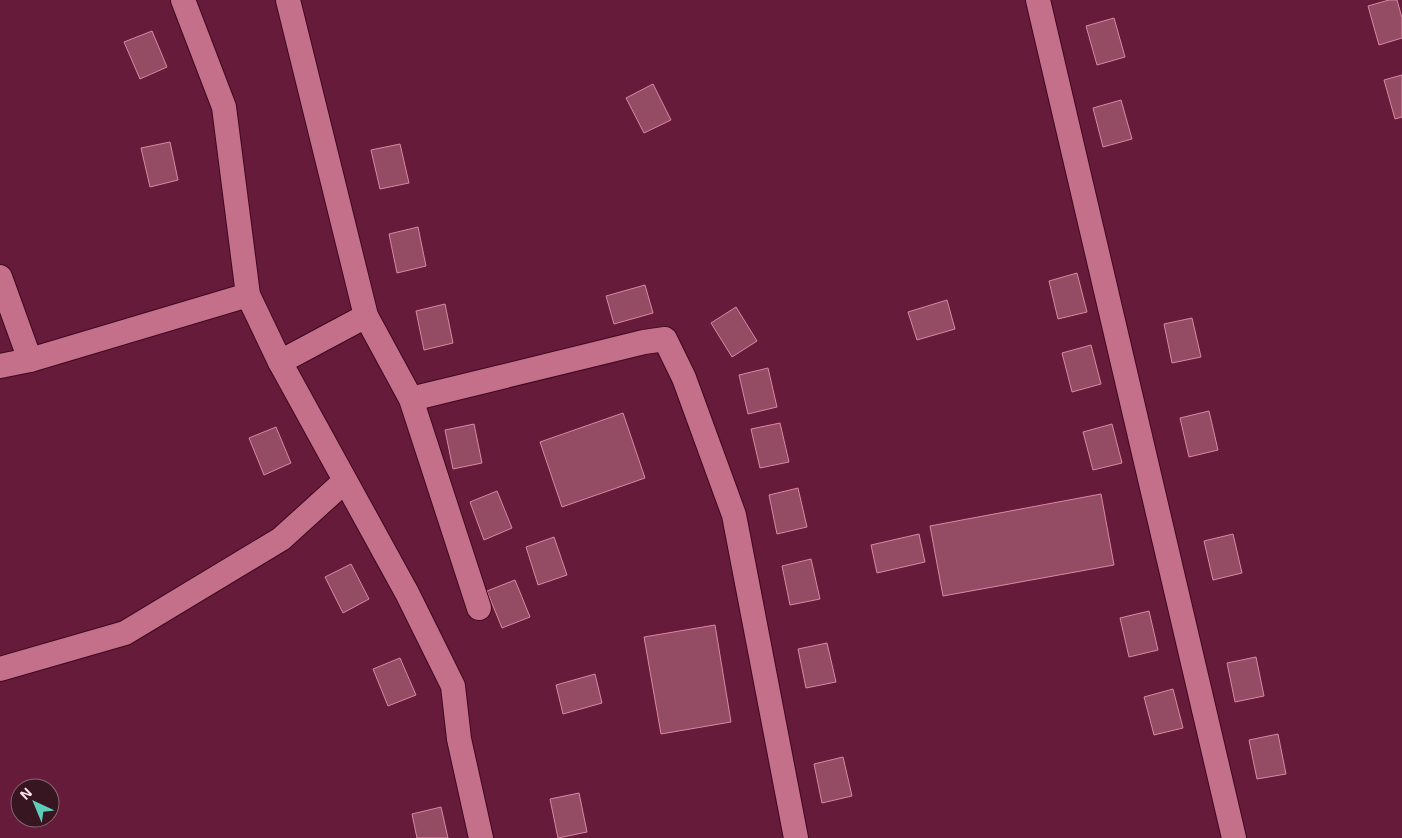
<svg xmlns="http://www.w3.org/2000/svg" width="1402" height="838" viewBox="0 0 1402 838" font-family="'Exo 2',sans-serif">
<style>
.building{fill:#944b64;stroke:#dd87a2}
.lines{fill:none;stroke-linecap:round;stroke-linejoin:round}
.minor-casing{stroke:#410820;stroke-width:26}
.minor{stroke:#c4708b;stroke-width:24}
</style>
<rect width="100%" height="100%" fill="#651b39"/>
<g class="building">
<polygon points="1389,0 1397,0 1402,18 1402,38 1379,45 1368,6"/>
<polygon points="1114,18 1125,57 1097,65 1086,26"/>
<polygon points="152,31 167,67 140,79 124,42"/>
<polygon points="1402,75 1402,117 1395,119 1384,80"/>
<polygon points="653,84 671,120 644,133 626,98"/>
<polygon points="1121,100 1132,139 1103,147 1093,108"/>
<polygon points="170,142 178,180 150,187 141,148"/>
<polygon points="400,144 409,183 380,189 371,150"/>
<polygon points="418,227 426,266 397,273 389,234"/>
<polygon points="1077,273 1087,312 1058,319 1049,281"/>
<polygon points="645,285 653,313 614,324 606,296"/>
<polygon points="947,300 955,329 917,340 908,312"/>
<polygon points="445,304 453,343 424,350 416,311"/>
<polygon points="736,307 757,341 732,357 711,323"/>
<polygon points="1192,318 1201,357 1172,363 1164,324"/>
<polygon points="1091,345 1101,384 1072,392 1062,353"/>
<polygon points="768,368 777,407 748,414 739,375"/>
<polygon points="1209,411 1218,450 1189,457 1180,418"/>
<polygon points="623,413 645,478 562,507 540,442"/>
<polygon points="780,423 789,462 760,468 751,429"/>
<polygon points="474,424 482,463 453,469 445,430"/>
<polygon points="1112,424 1122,463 1093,470 1083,432"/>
<polygon points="276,427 291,463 264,475 249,438"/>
<polygon points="798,488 807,527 777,534 769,495"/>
<polygon points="497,491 512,528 484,540 470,502"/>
<polygon points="1101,494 1114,565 943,596 930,526"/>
<polygon points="919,534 925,562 877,573 871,545"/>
<polygon points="1233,534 1242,573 1213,580 1204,541"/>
<polygon points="554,537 567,575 538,585 526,547"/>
<polygon points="811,559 820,599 790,605 782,566"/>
<polygon points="351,564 369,599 343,613 325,577"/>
<polygon points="515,580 530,617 502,628 487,591"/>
<polygon points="1149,611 1158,650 1129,657 1120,618"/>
<polygon points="715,625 731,722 661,734 644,637"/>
<polygon points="827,643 836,682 806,688 798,649"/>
<polygon points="1256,657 1264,696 1235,702 1227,663"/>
<polygon points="400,658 416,695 388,706 373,669"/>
<polygon points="595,674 602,703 563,714 556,685"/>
<polygon points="1173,689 1183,728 1154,735 1144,697"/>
<polygon points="1278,734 1286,774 1257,779 1249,740"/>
<polygon points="843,757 852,796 822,803 814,764"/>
<polygon points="579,793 587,832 558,838 550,799"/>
<polygon points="441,807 448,838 417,838 412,814"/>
</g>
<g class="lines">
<g class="minor-casing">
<g id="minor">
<polyline points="183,0 224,107 248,295 280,362 407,593 453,686 459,739 481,838"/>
<polyline points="288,0 366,316 411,399 479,608"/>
<polyline points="1038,0 1234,838"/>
<polyline points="0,277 30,360"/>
<polyline points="280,362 366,316"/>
<polyline points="0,366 30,360 248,295"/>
<polyline points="411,399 644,342 665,339 684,378 734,515 796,838"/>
<polyline points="0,669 125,633 281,539 345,481"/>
</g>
</g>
<use href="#minor" class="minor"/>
</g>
<g transform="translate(35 803) rotate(316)"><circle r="24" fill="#371621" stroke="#876771"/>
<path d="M0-4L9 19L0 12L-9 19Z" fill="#5cceba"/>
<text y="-8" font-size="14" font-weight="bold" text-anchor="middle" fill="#fee1e9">N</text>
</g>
</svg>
